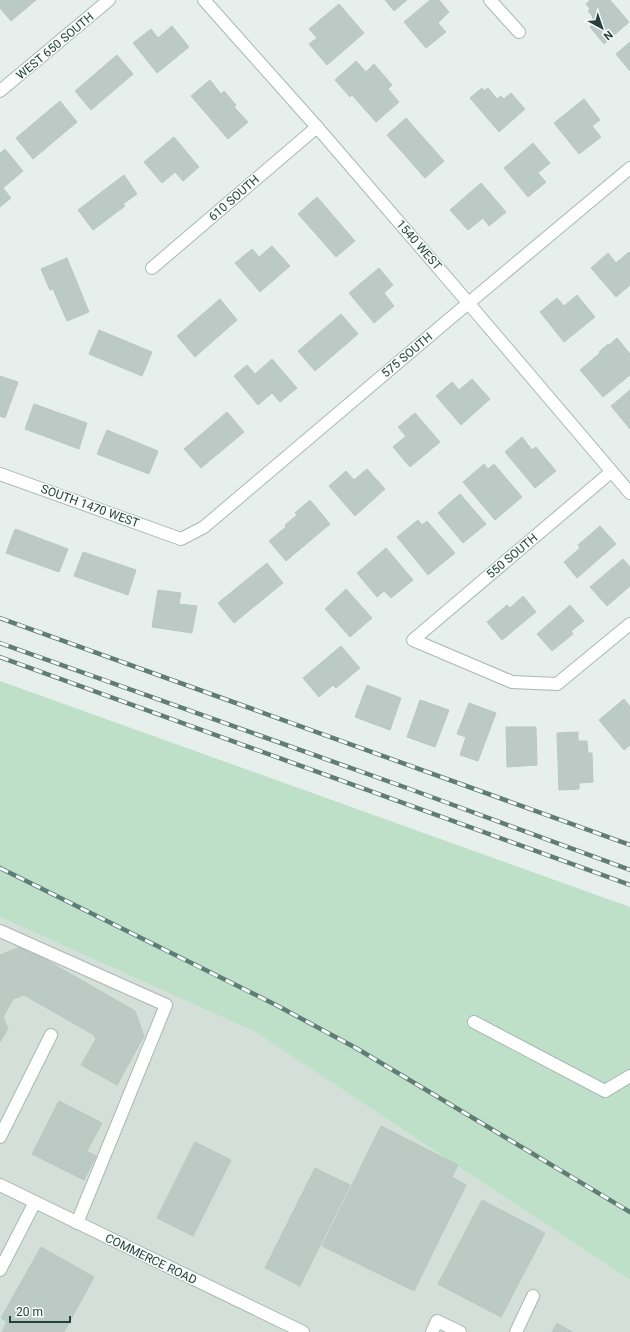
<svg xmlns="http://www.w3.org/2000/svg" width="630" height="1332" viewBox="0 0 630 1332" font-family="Roboto,sans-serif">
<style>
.built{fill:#d4dfda}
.green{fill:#bfe0c8}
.building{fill:#bbcac4;stroke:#b8c9c2}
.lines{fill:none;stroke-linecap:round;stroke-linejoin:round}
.service-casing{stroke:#a8b8b2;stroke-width:14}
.minor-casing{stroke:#a8b8b2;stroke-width:14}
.service{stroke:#fff;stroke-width:12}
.minor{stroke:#fff;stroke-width:12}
.rail-casing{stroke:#5f7d75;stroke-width:4.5}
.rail{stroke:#f7fbf9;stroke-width:3;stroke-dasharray:9;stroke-linecap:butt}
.labels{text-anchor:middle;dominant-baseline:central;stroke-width:3;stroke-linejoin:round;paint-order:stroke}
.street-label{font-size:12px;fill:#24423a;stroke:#f7fbf9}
</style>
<rect width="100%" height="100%" fill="#e6efeb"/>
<polygon class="built" points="0,917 255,1032 630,1280 630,1332 0,1332"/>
<polygon class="green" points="0,681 630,907 630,1280 255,1032 0,917"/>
<g class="building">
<polygon points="0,0 36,0 11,21 0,8"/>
<polygon points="385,0 407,0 394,11"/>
<polygon points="430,0 439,0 449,12 438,23 446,32 426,48 404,22"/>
<polygon points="590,0 610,0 629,22 604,44 590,27 595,22 592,18 593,17 588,11 590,9 586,4"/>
<polygon points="339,4 364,33 327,65 309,44 317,38 309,29"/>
<polygon points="172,26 189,47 157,73 133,43 151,29 158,38"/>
<polygon points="630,42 630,71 616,54"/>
<polygon points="117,55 133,74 91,110 75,91"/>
<polygon points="356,61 366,72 374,64 392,85 388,89 399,102 376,122 352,95 350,97 335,80"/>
<polygon points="210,80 221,94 224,91 236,105 234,107 248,122 228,139 191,96"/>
<polygon points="482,88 484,91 488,88 497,99 501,96 504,99 511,93 525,109 499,132 470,98"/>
<polygon points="584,99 600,120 592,126 601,137 579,154 554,123"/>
<polygon points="60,101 77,122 33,159 16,138"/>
<polygon points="406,118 444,161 425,178 387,135"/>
<polygon points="174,137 199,167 183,181 175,172 162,183 144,162"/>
<polygon points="533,143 550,163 538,173 546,182 528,197 504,168"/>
<polygon points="5,149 23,171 3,188 11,198 0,207 0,153"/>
<polygon points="124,175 137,194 123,204 125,206 93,230 78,210"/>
<polygon points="481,183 506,212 489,226 483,218 468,230 450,210"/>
<polygon points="317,197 355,241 336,257 298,214"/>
<polygon points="272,246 290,266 260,292 235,263 252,249 259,257"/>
<polygon points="629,252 630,253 630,285 616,297 591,268 608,253 616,263"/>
<polygon points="67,258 89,312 67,321 53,289 50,290 41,269"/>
<polygon points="379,268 393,285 384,293 394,306 374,323 349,293"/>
<polygon points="577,295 595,317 564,342 540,312 557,298 564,306"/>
<polygon points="220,299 237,320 195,357 177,336"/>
<polygon points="341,314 358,334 315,371 298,351"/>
<polygon points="99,330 152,352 142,376 89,354"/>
<polygon points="617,338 630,354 630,375 603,397 580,370 600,353 599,352 608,344 609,345"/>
<polygon points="272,359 297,388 280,402 272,393 258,405 234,376 247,365 255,374"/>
<polygon points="0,376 18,382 5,418 0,416"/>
<polygon points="472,379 490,399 461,425 436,396 452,382 459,390"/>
<polygon points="630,390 630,429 611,406"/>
<polygon points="34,404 87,423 79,449 25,429"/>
<polygon points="227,412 244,432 201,468 184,449"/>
<polygon points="415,413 440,442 410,467 393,447 406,436 398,427"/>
<polygon points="107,430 158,451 149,474 97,454"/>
<polygon points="522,437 532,450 536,447 556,471 535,488 505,452"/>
<polygon points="484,464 488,469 494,464 522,497 495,520 463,482"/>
<polygon points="367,469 385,489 355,516 329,486 346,471 354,480"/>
<polygon points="460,494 486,524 463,543 438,513"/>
<polygon points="310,500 330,524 286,561 269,541 286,527 285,525 297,515 295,513"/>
<polygon points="418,520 422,525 427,521 455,553 428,575 397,537"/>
<polygon points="600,526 616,544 577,578 564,562 580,548 578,545"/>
<polygon points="15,529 68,549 59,572 6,553"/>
<polygon points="386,548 413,580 391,598 384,591 377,597 357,573"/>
<polygon points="83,552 136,570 128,595 74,576"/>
<polygon points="623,559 630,567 630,586 607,606 590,587"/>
<polygon points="267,563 283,583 234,623 218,603"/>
<polygon points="346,589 372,618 350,637 325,609"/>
<polygon points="158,590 181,593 179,604 197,606 192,633 152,627"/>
<polygon points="523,596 536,612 502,640 487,622 507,605 510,608"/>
<polygon points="570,605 584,621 571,631 573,634 552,651 537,634"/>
<polygon points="341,646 360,668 336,688 333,685 319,697 303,678"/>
<polygon points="367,685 401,698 390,730 355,717"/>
<polygon points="624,699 630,707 630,745 624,750 599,720"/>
<polygon points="420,700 449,710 435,747 407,737"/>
<polygon points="469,703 496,713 478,761 460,755 466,737 457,734"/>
<polygon points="506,727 536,727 537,765 507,767"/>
<polygon points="578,732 578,741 587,741 588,753 592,753 593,782 579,783 579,789 559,790 557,733"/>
<polygon points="22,946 135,1011 144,1036 117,1085 81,1065 96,1039 94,1035 24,995 13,999 3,1017 8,1029 0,1042 0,955"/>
<polygon points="59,1101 102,1123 87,1151 96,1156 84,1180 32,1154"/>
<polygon points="381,1126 458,1165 452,1177 466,1185 414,1291 322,1246"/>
<polygon points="195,1142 231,1160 193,1236 157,1218"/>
<polygon points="315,1168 350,1185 300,1286 265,1268"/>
<polygon points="482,1200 545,1233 501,1317 438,1284"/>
<polygon points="41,1247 94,1277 64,1332 2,1332 7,1322 1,1318"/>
<polygon points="557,1323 572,1332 552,1332"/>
</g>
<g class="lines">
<g class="service-casing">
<g id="service">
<polyline points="0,931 166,1005 77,1223"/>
<polyline points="474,1022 605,1091 630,1076"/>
<polyline points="0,1137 51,1035"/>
<polyline points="0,1270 35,1202"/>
<polyline points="432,1332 437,1321 460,1332"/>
<polyline points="516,1332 533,1296"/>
</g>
</g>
<g class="minor-casing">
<g id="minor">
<polyline points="204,0 317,127 453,285 630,493"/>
<polyline points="490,0 519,32"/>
<polyline points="0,91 109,0"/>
<polyline points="152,268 317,127"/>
<polyline points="611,472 413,640 512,682 557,684 630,624"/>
<polyline points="0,474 181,539 204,527 453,316 630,168"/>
<polyline points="0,1185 303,1332"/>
</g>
</g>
<use href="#service" class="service"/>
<use href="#minor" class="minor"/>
<g class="rail-casing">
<g id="rail">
<polyline points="0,618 630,845"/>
<polyline points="0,643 407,788 630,870"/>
<polyline points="0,657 630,885"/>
<polyline points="0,868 276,1005 356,1048 630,1212"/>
</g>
</g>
<use href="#rail" class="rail"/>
</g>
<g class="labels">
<g class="street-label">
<text transform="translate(55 46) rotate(-40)">WEST 650 SOUTH</text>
<text transform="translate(234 198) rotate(-41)">610 SOUTH</text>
<text transform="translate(419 245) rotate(49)">1540 WEST</text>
<text transform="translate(407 355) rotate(-40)">575 SOUTH</text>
<text transform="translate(90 506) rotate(20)">SOUTH 1470 WEST</text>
<text transform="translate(512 556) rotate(-40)">550 SOUTH</text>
<text transform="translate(151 1259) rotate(26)">COMMERCE ROAD</text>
</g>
</g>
<g transform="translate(602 28) rotate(140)" stroke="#f7fbf9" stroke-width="3" paint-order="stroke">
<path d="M0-3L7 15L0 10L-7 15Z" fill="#24423a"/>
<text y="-6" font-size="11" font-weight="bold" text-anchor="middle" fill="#24423a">N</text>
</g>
<path d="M10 1316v6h60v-6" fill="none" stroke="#24423a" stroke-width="2"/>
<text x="16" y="1316" font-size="12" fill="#24423a" stroke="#f7fbf9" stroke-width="3" paint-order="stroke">20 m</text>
</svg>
